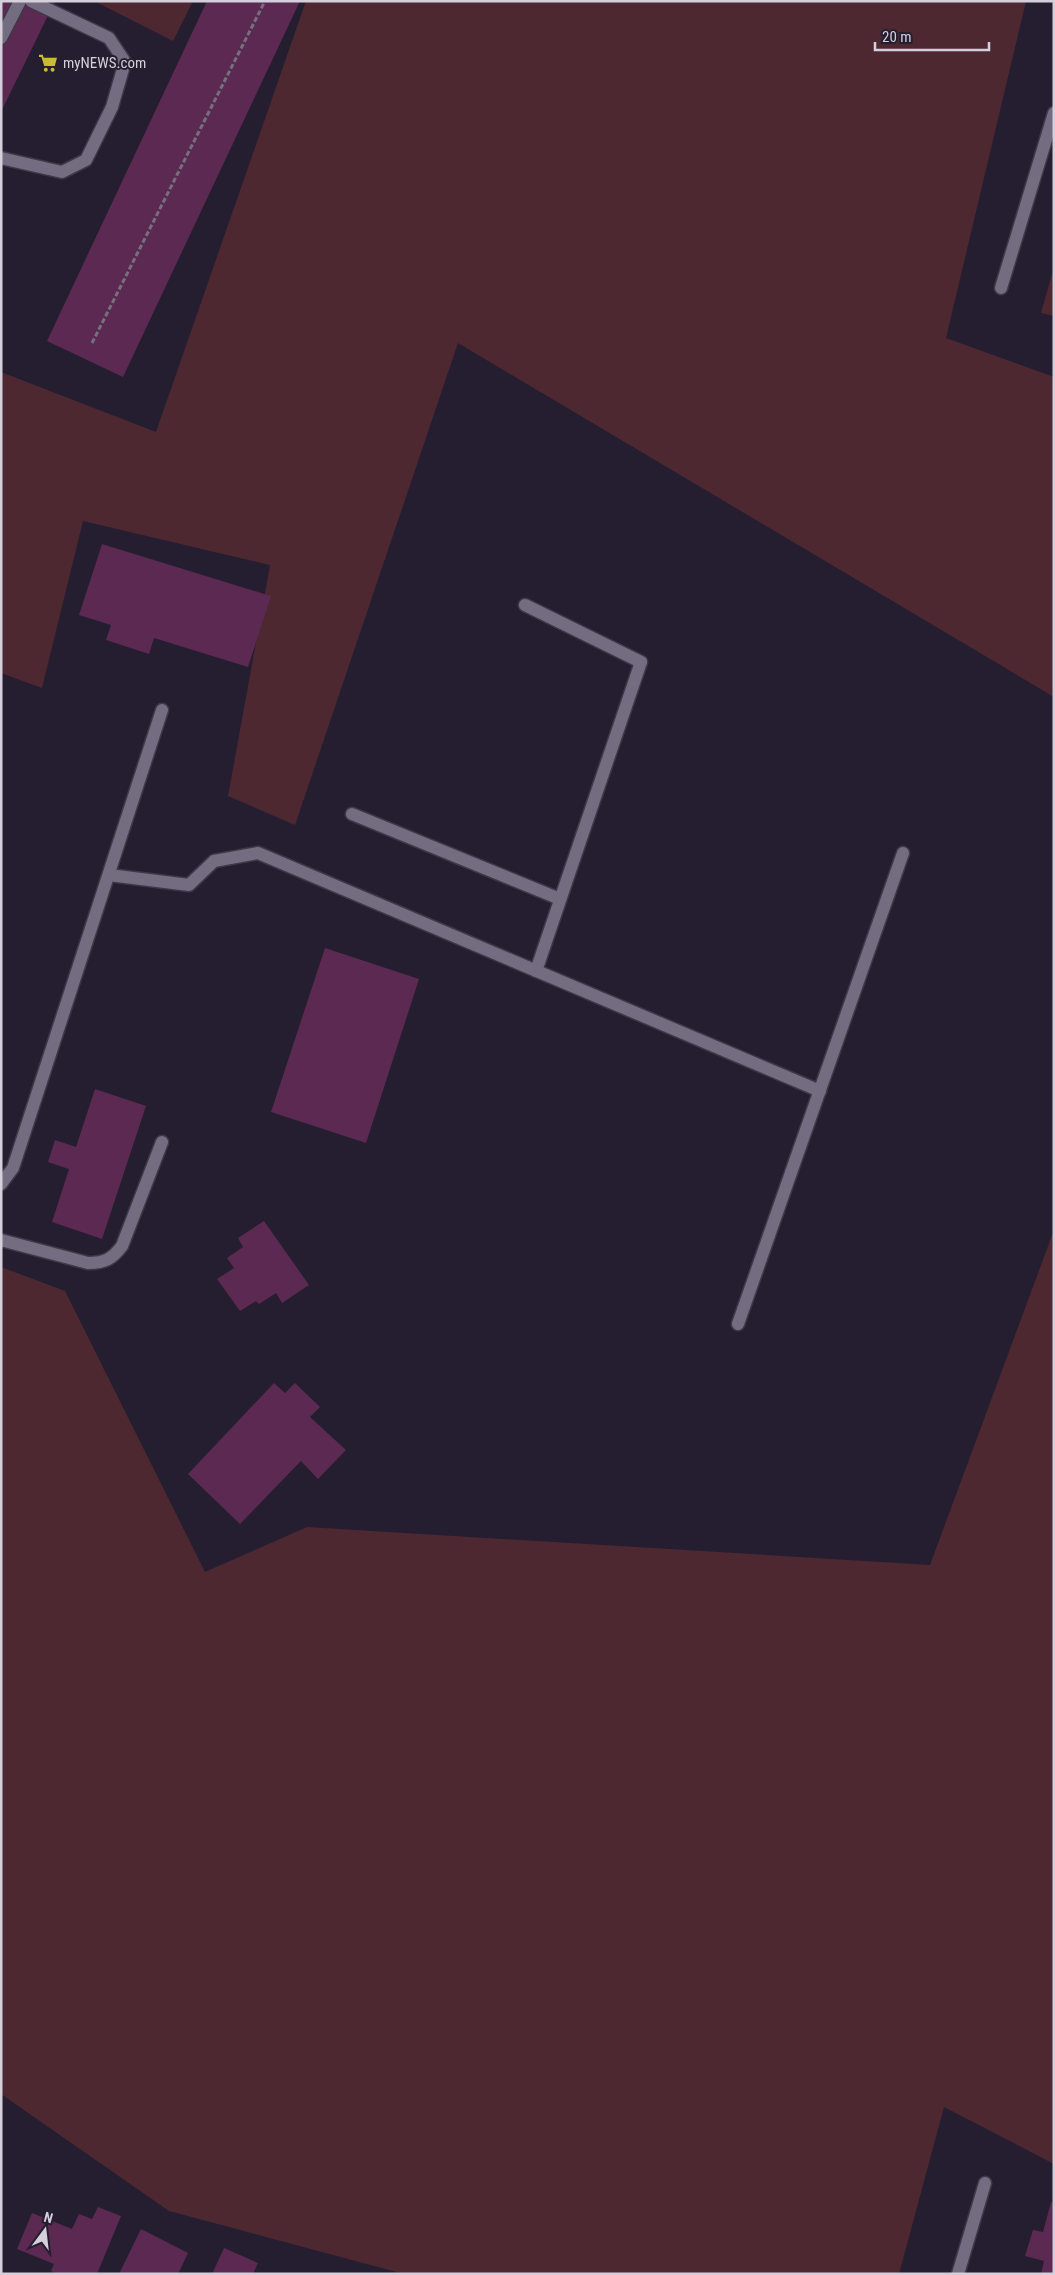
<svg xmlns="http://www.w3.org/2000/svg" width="1055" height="2275" viewBox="0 0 1055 2275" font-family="'Roboto Condensed',sans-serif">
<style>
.green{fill:#4e2831}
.building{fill:#5b2952}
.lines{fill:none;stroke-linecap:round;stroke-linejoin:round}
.service-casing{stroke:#3e3847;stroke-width:15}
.minor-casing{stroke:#3e3847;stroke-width:15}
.path{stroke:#756f7e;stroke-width:3;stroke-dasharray:5 2.5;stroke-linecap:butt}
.service{stroke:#746c81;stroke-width:12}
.minor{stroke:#746c81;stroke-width:12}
.labels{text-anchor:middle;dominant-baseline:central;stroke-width:4;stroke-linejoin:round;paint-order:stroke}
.poi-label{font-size:15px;fill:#d4cfdb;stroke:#251e30;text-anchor:start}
</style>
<rect width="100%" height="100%" fill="#251e30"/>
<g class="green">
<polygon points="94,1 193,1 173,41"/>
<polygon points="306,1 1026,1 946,338 1054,377 1054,697 458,343 295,825 228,796 270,565 83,521 42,688 1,673 1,372 156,432"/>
<polygon points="1054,267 1054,316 1041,313"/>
<polygon points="1054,1230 1054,2164 944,2107 899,2274 404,2274 169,2211 1,2094 1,1267 65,1291 205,1572 307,1527 930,1565"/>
</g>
<g class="building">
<polygon points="1,1 55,1 1,112"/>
<polygon points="207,1 300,1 123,377 47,341"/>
<polygon points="102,544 271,596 248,667 154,638 149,654 106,640 111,625 79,615"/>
<polygon points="325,948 419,979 366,1143 271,1112"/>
<polygon points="95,1089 146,1106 102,1239 52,1222 69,1169 48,1162 55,1140 76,1147"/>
<polygon points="264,1221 309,1285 282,1303 276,1293 259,1304 256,1301 240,1311 217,1279 234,1268 227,1258 243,1247 238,1238"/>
<polygon points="274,1383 285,1393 295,1383 320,1407 310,1417 346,1450 318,1479 301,1461 240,1524 188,1474"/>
<polygon points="1051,2202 1054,2203 1054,2274 1041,2274 1044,2261 1025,2256 1033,2230 1043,2232"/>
<polygon points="98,2207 121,2216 97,2274 57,2274 51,2271 54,2264 17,2249 32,2213 72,2229 79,2214 92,2219"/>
<polygon points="141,2229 188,2253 178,2274 119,2274"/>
<polygon points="224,2248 258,2263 253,2274 212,2274"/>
</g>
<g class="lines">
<g class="service-casing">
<g id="service">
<polyline points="1,38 20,1"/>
<polyline points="1,158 62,172 86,160 112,107 125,62 109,38 31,1"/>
<polyline points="525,605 641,662 536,971"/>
<polyline points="352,814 560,899"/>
</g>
</g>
<g class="minor-casing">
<g id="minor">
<polyline points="1001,288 1054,113"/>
<polyline points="109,875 189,885 214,861 258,853 820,1091"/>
<polyline points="1,1184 13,1168 162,710"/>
<path d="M 1,1240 L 88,1263 C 105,1263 112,1259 122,1246 L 162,1142"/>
<polyline points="738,1324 903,853"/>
<polyline points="958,2274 985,2183"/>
</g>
</g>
<polyline class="path" points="92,343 265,1"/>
<use href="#service" class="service"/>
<use href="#minor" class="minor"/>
</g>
<defs>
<g id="supermarket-bare" transform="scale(1.5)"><path d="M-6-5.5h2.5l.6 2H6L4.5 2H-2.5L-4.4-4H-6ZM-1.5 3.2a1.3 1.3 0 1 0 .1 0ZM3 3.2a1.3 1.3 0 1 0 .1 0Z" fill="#c9ba3a" stroke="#251e30" stroke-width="2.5" paint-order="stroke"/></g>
</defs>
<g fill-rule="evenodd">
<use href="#supermarket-bare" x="48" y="63"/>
</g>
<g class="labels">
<g class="poi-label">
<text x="63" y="63">myNEWS.com</text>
</g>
</g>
<rect width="1055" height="2275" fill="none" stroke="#d4cfdb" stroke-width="5"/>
<g transform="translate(45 2230) rotate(15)" stroke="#251e30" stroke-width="4" paint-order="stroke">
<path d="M0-4L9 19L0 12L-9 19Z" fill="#d4cfdb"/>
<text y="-8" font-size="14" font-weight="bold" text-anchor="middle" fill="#d4cfdb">N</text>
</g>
<path d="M875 42v8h114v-8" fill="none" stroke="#d4cfdb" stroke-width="2.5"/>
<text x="882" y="42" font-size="15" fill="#d4cfdb" stroke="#251e30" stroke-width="4" paint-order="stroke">20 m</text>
</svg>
